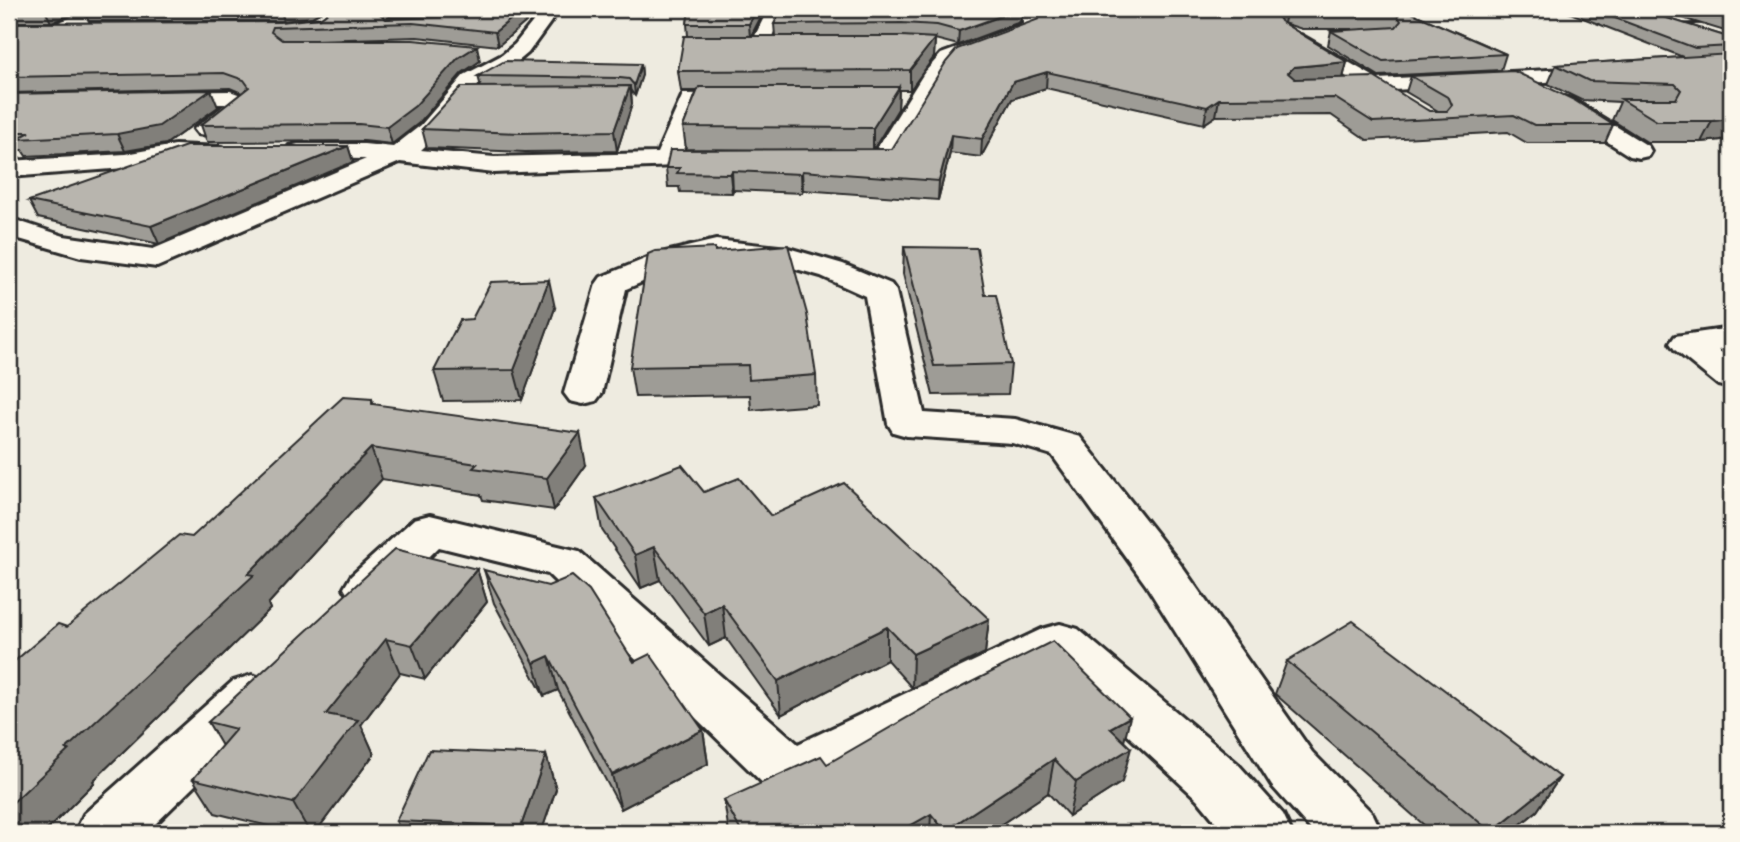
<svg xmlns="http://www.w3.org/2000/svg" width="1740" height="842" viewBox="0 0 1740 842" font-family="Itim,sans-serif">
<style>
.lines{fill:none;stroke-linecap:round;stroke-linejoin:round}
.minor-casing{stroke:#2b2b2b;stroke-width:6}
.minor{fill:#fbf7ec;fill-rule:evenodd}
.wall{fill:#9e9c96;stroke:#2b2b2b;stroke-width:2;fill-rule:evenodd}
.shaded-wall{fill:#817f7a;stroke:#2b2b2b;stroke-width:2}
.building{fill:#b8b5ae;stroke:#2b2b2b;stroke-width:2}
</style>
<rect width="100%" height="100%" fill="#eeebe0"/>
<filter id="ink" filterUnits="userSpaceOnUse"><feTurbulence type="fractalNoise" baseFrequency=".0143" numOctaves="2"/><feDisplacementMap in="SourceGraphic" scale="14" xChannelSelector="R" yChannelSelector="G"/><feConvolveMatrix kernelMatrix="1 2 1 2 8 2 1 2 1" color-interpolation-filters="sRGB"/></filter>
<g filter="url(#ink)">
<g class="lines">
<g class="minor-casing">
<g id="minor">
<polygon points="94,9 117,9 115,13 53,35 9,35 9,25 51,25"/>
<polygon points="543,9 560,9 528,53 516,63 479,84 437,135 421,150 494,157 657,153 683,94 754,93 757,98 754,103 699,105 682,153 729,154 732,159 729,164 494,173 400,162 157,267 81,257 9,236 9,218 64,236 153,249 366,159 298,158 289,156 286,151 289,146 298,144 364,144 393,147 421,125 464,75 502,55 515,44"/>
<polygon points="768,9 784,9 766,50 752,50 750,46"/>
<polygon points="1023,9 1039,9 1042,17 1037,31 955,62 943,76 891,165 882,167 834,165 831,160 834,155 874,153 924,73 941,54 1023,24"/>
<polygon points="1731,11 1731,21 1657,23 1648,18 1657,13"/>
<polygon points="1301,35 1378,79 1603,67 1610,69 1613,73 1610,77 1603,79 1374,91 1367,89 1294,45 1292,41"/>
<path d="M 230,91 L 249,98 L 252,103 C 242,117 216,138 198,134 L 194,129 L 226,104 L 161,104 L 153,103 L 150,98 L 153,93 L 161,92 Z"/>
<polygon points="1564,97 1572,99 1648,146 1651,151 1648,156 1639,158 1630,156 1556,109 1553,104 1556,99"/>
<polygon points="175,145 223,147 226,152 223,157 175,159 125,168 9,177 9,161 125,154"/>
<polygon points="716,240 788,248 843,264 891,284 896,291 924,413 1015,419 1080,437 1178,561 1312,752 1373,814 1382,833 1314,833 1272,786 1146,585 1052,455 1012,443 907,436 893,432 888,424 865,296 821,276 775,263 716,258 678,267 626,289 602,393 596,401 583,404 570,401 564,393 596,284 601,277 657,254"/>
<polygon points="1731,328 1731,348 1718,350 1731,360 1731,388 1718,385 1675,350 1670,343 1675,336"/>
<polygon points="430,515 579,551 798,744 1042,629 1060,624 1078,629 1237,763 1283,814 1292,833 1225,833 1197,799 1055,668 812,792 792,799 772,792 548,574 439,547 385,600 368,605 351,600 344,588 351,576 414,519"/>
<polygon points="252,675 271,681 278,696 271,711 146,833 75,833 84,814 233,681"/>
</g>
</g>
<use href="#minor" class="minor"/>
</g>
<g class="wall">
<path d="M 9,9 L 327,9 L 312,17 L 284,21 L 89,21 L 85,15 L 76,14 L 51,22 L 9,22 L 9,23 L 280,22 L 320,18 L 332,9 L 444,9 L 432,17 L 541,9 L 498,46 L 417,37 L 314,40 L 480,61 L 462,73 L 419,123 L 392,144 L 364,141 L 207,142 L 201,125 L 242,93 L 230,88 L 9,93 ZM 390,17 L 428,17 L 388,19 Z"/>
<polygon points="689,9 765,9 751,36 775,36 774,24 1022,9 1020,22 958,45 935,39 934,57 910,90 899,90 898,109 873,149 892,149 1039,19 1043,12 1042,9 1403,9 1506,54 1501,70 1379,76 1328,45 1331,31 1353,29 1302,29 1283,23 1347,62 1343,78 1429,111 1438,111 1406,92 1411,76 1613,125 1605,143 1527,143 1508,132 1367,140 1331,115 1216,116 1204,124 1046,88 1012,99 981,157 950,153 938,200 803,190 802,193 733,190 732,193 680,192 679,187 668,187 666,168 770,150 686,149 683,127 697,91 681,91 678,71 688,36 687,24"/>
<polygon points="1560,9 1638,9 1731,38 1731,139 1701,142 1647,142 1612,120 1620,102 1581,100 1548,84 1556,65 1683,57"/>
<polygon points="1653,9 1731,9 1731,33"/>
<polygon points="641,64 642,75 635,96 631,91 632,104 617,151 525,152 427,148 422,129 481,87 478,76"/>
<polygon points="9,94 218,107 166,144 125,151 26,156 22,150 9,150"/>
<polygon points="348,146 353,162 159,244 38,218 29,201"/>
<polygon points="904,247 1011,364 1008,394 933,395 903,274"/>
<polygon points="716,251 816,375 817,405 751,410 750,395 635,397 630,367"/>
<polygon points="555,308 522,400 443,401 434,371 472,319"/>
<polygon points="372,399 374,404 586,465 554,510 483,500 481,495 382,479 268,604 270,609 93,781 94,783 44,833 9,833 9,666 67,627 192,537"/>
<polygon points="704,492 771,516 989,619 985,653 912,688 887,660 781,715 726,638 709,646 660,580 641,588 602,530 596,498"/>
<polygon points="477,569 487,602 425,679 400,673 361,725 374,754 315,833 297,833 215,813 193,779 222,746 208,722"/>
<polygon points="484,570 634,662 703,730 708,764 621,809 558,690 544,696 494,603"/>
<polygon points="1287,661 1560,777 1537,811 1510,833 1433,833 1275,694"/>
<polygon points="1124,742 1122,782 1069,816 1048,793 988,833 729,833 724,800 827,764"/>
<polygon points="546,755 556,789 541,833 402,833 396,821"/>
</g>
<g class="shaded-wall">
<polygon points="44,9 74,9 76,14 51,22"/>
<polygon points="280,9 327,9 312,17 284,21"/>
<polygon points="378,9 388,9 390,17 379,24 375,10"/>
<polygon points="430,9 444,9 432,17"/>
<polygon points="523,9 541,9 498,46 495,32"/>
<polygon points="757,9 765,9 750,38 749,24"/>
<polygon points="1022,9 1020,22 958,45 959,31"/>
<polygon points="1287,9 1284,23 1273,29 1277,15"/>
<polygon points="935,38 934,57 910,90 910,70"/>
<polygon points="477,46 480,61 462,73 419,123 392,144 387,127 458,58"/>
<polygon points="1347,62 1343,78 1290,82 1288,73 1294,67"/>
<polygon points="641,64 642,75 635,96 634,85"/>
<polygon points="1047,72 1046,88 1012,99 981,157 982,139 1013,82"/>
<polygon points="630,86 632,104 617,151 614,131"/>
<polygon points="899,87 898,109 873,150 873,128"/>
<polygon points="211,90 218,107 166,144 125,151 117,134"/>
<polygon points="1219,99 1216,116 1204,124 1207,107"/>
<polygon points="1731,119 1731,139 1701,142 1712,121"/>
<polygon points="951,135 950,153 938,200 939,181"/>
<polygon points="348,146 353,162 159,244 151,226"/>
<polygon points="732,171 733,190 732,193 730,174"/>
<polygon points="802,171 803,190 802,193 801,174"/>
<polygon points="549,280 555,308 522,400 514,370"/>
<polygon points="580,433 586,465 554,510 547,478"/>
<polygon points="371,448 382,479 268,604 270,609 93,781 94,783 44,833 11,833 9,831 9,806 66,749 248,574"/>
<polygon points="654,547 660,580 641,588 635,555"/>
<polygon points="477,569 487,602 425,679 412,645"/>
<polygon points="722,604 726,638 709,646 704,613"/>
<polygon points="989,619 985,653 912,688 913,654"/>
<polygon points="887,627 887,660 781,715 778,681"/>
<polygon points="386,639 400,673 361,725 374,754 315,833 310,833 293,803 326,714"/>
<polygon points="549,656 558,690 544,696 534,663"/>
<polygon points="1130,717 1122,750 1110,728"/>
<polygon points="703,730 708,764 621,809 612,775"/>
<polygon points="1131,748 1122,782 1069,816 1076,782"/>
<polygon points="546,755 556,789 541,833 523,833 521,826"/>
<polygon points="1054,759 1048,793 988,833 944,833 945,831"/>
<polygon points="1560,777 1537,811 1510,833 1490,833"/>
<polygon points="931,814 930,833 897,833"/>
</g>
<g class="building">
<polygon points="332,9 378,9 375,10 386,19 441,17 451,9 523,9 495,32 413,23 273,27 271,32 282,40 413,40 477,46 458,58 415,106 387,127 359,124 201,125 249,87 244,80 224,73 9,77 9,23 280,22 320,18"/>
<polygon points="689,9 757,9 749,24 687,24"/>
<polygon points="781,9 1020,9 959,31 937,25 902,23 774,24"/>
<polygon points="1044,9 1403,9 1506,54 1383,61 1331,31 1396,27 1401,21 1397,15 1305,15 1287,9 1277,15 1280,21 1347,62 1294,67 1288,73 1295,79 1374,77 1429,111 1447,111 1452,105 1449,98 1411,76 1514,71 1574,100 1613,125 1534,125 1514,115 1373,122 1335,98 1219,99 1207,107 1047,72 1013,82 982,139 951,135 939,181 802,171 801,174 732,171 730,174 677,173 680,168 666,168 670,150 892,149 946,62 957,49 1039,19"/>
<polygon points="1591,9 1638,9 1731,38 1731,46 1695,48"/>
<polygon points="1692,9 1731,9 1731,21"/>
<polygon points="684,36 902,36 935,38 910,70 678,71"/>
<polygon points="1731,54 1731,119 1712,121 1657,121 1621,99 1676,99 1681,90 1675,84 1589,81 1556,65"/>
<polygon points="505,61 641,64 634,85 629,79 620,78 478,76"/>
<polygon points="630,86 614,131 521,133 422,129 461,87"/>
<polygon points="699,87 899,87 873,128 683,127"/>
<polygon points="211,90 159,126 117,134 17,139 30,132 9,132 9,94"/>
<polygon points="186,146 348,146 151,226 29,201"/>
<polygon points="788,245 807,314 816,375 749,380 748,365 630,367 648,254 655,251 715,248 715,251"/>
<polygon points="904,247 977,248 985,295 996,295 1011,364 934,366"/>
<polygon points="549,280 514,370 434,371 460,320 472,319 491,282"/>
<polygon points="343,397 372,399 372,404 580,433 547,478 473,468 477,464 371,448 248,574 254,575 66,749 69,750 9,806 9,666 58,624 67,627 179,535 192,537"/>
<polygon points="682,465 704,492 739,478 771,516 844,483 989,619 913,654 887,627 778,681 722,604 704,613 654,547 635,555 596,498"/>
<polygon points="395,549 477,569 412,645 386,639 326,714 358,720 293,803 193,779 236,729 208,722"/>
<polygon points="484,570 548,586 572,576 589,591 634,662 650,654 703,730 612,775 549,656 534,663"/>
<polygon points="1353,621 1560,777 1491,832 1287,661"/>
<polygon points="1053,641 1130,717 1110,728 1131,748 1076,782 1054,759 945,831 931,814 897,833 742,833 724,800 821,756 827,764 950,693"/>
<polygon points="429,750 546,755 521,826 396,821"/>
</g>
</g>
<rect width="1740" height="842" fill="none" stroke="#fbf7ec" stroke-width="35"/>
<rect x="18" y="18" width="1705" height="807" fill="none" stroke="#2b2b2b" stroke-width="2.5" filter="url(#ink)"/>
</svg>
